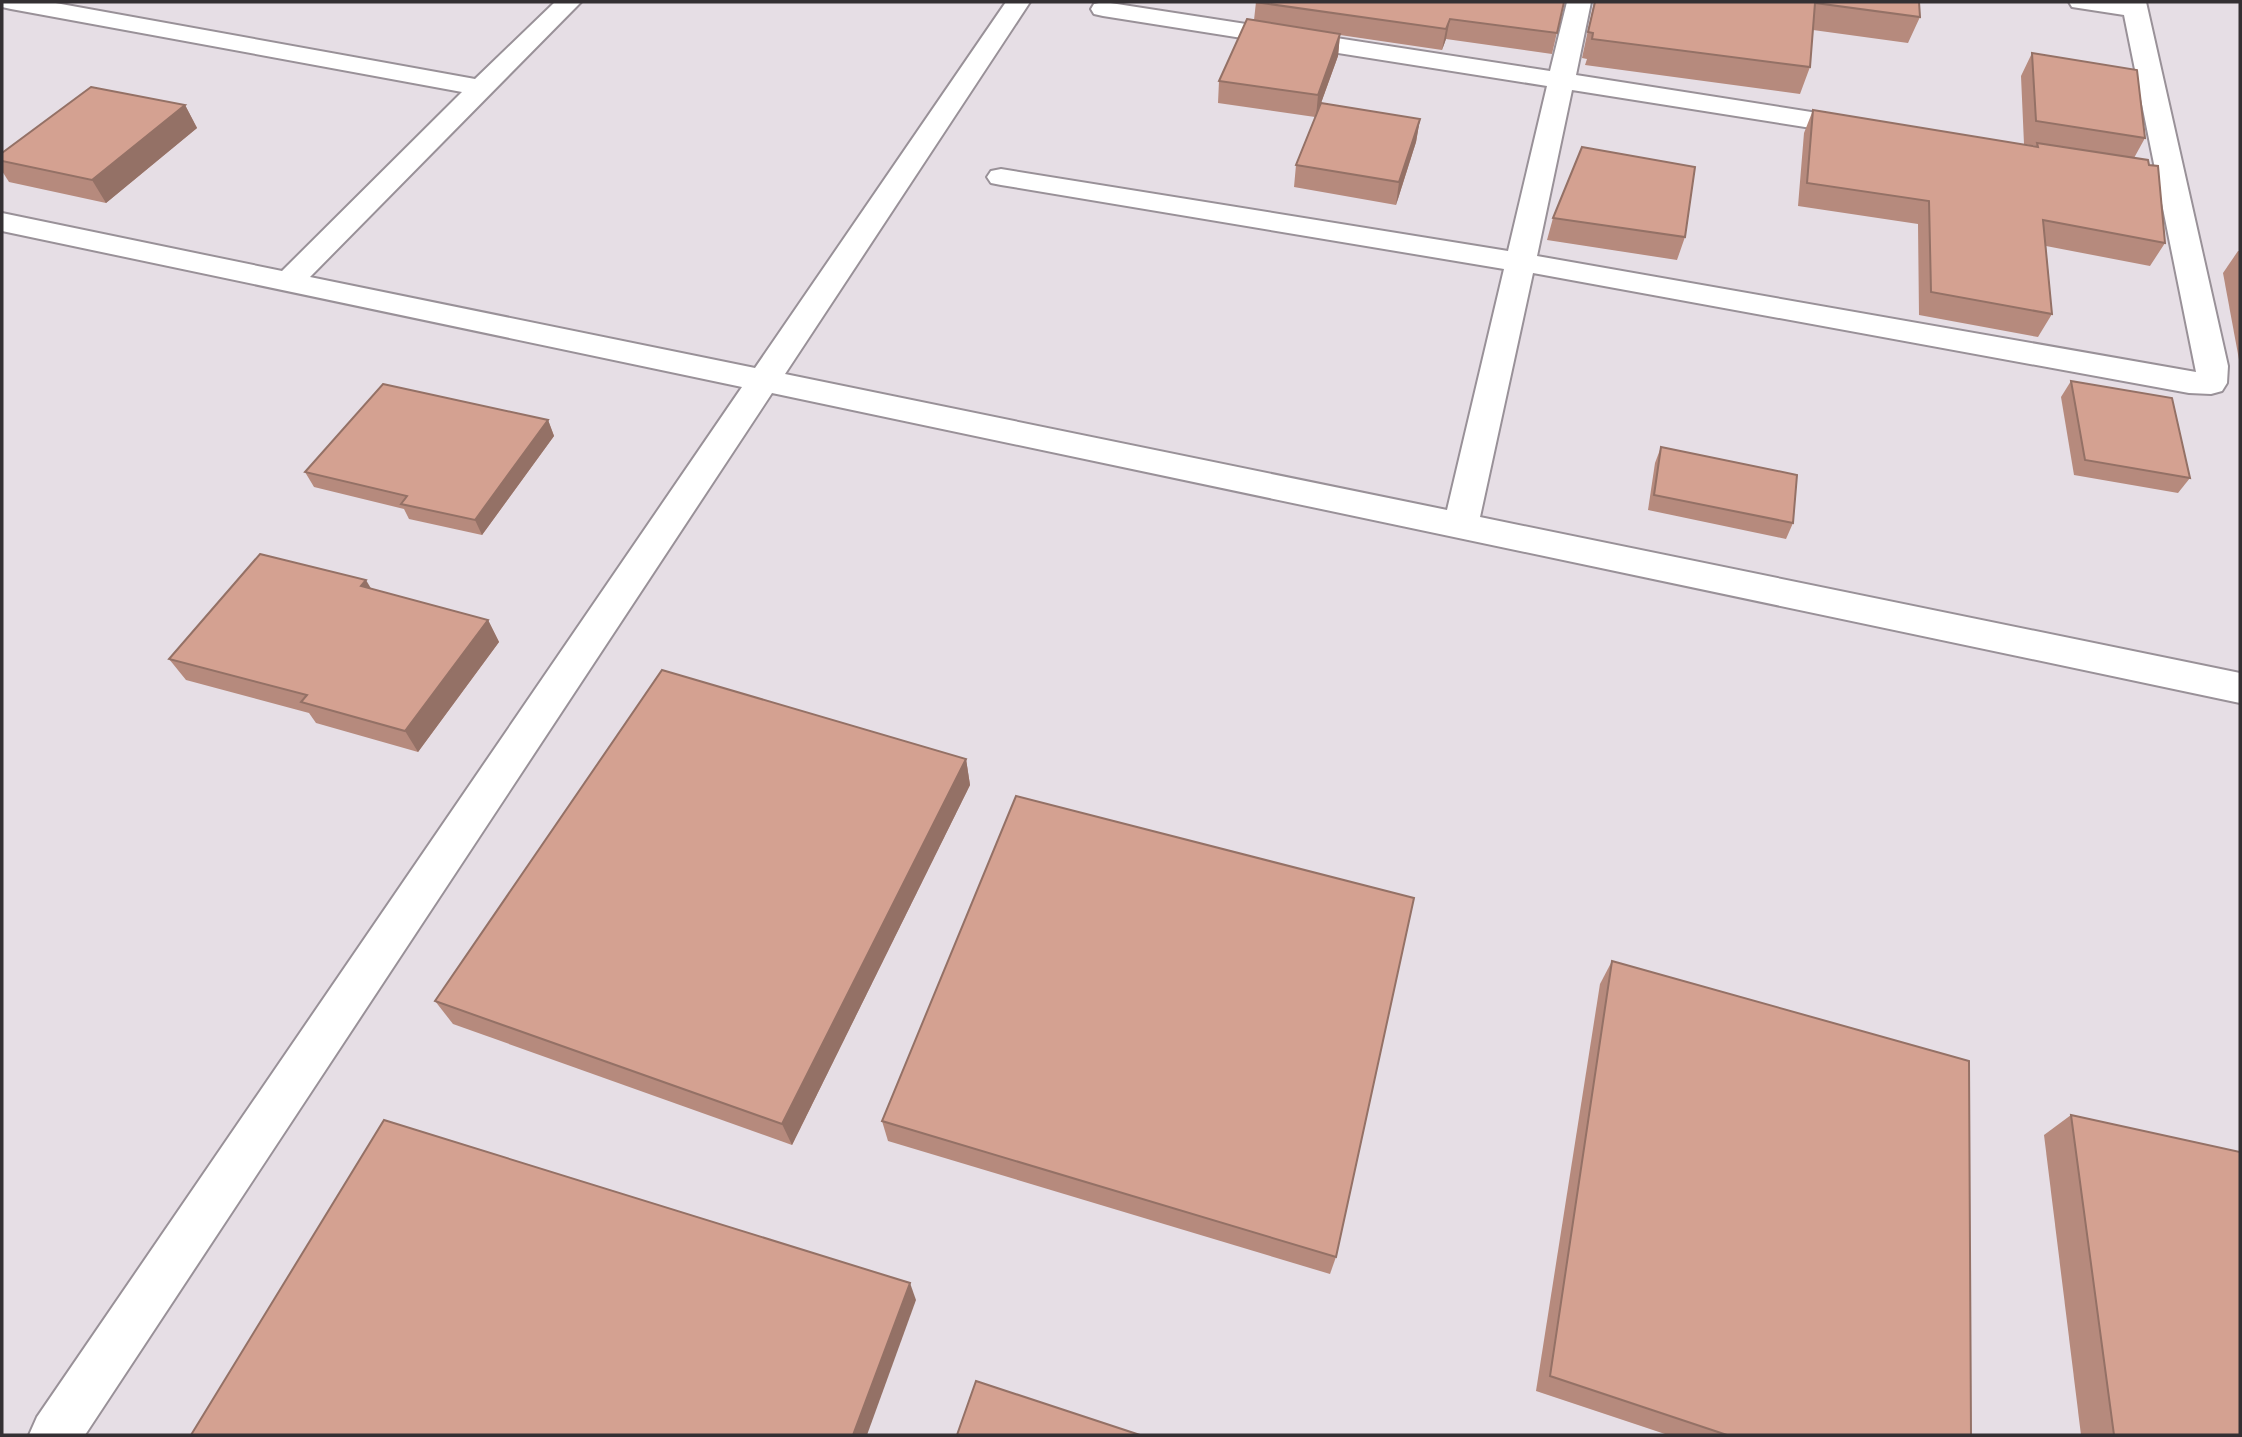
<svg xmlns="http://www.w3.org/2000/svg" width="2242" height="1437" viewBox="0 0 2242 1437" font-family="'Work Sans',sans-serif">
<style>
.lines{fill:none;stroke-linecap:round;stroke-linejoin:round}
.minor-casing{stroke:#999198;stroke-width:4}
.minor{fill:#fff;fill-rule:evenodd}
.wall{fill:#b68a7d}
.shaded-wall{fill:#947166}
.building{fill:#d4a191;stroke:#947166;stroke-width:2}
</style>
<rect width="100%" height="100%" fill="#e6dee5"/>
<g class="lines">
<g class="minor-casing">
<polygon id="minor" points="2,2 50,2 475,79 555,2 581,2 310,277 755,368 1006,2 1030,2 785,374 1447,510 1504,269 1001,185 991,183 987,177 991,171 1001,169 1508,251 1547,86 1103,16 1094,14 1091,9 1094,4 1104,2 1550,71 1567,2 1591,2 1576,75 1862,120 1872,122 1876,128 1872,134 1862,136 1572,90 1537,256 2196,372 2124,15 2072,7 2069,2 2146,2 2228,366 2227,383 2222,391 2211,394 2189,393 1533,273 1480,517 2240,673 2240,703 772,393 85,1435 29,1435 37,1417 742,387 2,231 2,213 282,271 462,92 11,9 2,7"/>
</g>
<use href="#minor" class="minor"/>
</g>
<g class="wall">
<polygon points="1256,2 1564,2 1552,54 1446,39 1442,50 1340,35 1338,56 1321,103 1420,119 1416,142 1396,205 1294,187 1296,165 1315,117 1218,103 1219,81 1254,20"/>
<polygon points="1594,2 1919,2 1920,17 1908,43 1813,30 1810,67 1800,94 1585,65 1587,59 1582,58"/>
<polygon points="2032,53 2145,138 2134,158 2165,243 2150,266 2046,246 2052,314 2038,337 1919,315 1918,224 1798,206 1804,133 1813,110 2035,147 2036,146 2024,144 2021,76"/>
<polygon points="185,105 197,128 106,203 9,182 2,171 2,153"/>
<polygon points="1553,218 1685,237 1677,260 1547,240"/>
<polygon points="2238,251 2240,251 2240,365 2223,273"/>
<polygon points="2071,381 2190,478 2178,493 2074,475 2061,397"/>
<polygon points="548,420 554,436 482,535 409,519 404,509 314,487 305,472"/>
<polygon points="1661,447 1793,523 1786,539 1648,510 1655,463"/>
<polygon points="371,589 488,620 499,642 418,752 316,723 309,713 186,680 169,659"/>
<polygon points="966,759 970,785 792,1145 453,1024 435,1001"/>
<polygon points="1612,961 1971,1435 1668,1435 1536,1391 1600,984"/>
<polygon points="2071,1115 2240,1435 2081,1435 2044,1135"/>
<polygon points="882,1121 1336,1257 1330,1274 888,1141"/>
</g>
<g class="shaded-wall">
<polygon points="1450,19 1446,39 1442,50 1446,29"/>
<polygon points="1340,34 1338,56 1316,117 1318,95"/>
<polygon points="185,105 197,128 106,203 92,180"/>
<polygon points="1420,119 1416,142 1396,205 1399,182"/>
<polygon points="548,420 554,436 482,535 475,520"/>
<polygon points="366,580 379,602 361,586"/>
<polygon points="488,620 499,642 418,752 405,731"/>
<polygon points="966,759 970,785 792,1145 782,1124"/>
<polygon points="910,1283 916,1300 867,1435 853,1435"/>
</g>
<g class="building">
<polygon points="1255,2 1564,2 1557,33 1450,19 1446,29"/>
<polygon points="1595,2 1919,2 1920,17 1815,3 1810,67 1592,39 1593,33 1588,32"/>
<polygon points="1247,19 1340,34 1318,95 1219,81"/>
<polygon points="2032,53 2137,70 2145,138 2036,121"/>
<polygon points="91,87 185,105 92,180 2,161 2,153"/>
<polygon points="1321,103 1420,119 1399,182 1296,165"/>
<polygon points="1813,110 2038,147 2037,143 2148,160 2149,165 2158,166 2165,243 2043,220 2052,314 1931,292 1929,201 1807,183"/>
<polygon points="1582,147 1695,167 1685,237 1553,218"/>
<polygon points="2071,381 2172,398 2190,478 2085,460"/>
<polygon points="383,384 548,420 475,520 401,504 407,496 305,472"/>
<polygon points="1661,447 1797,475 1793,523 1654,495"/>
<polygon points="260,554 366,580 361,586 488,620 405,731 301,702 307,695 169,659"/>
<polygon points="662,670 966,759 782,1124 435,1001"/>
<polygon points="1016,796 1414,898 1336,1257 882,1121"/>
<polygon points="1612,961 1969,1061 1971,1435 1727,1435 1550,1376"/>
<polygon points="2071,1115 2240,1152 2240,1435 2114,1435"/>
<polygon points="384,1120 910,1283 853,1435 191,1435"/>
<polygon points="976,1381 1140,1435 957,1435"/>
</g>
<rect width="2242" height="1437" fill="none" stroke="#343033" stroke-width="7"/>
</svg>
